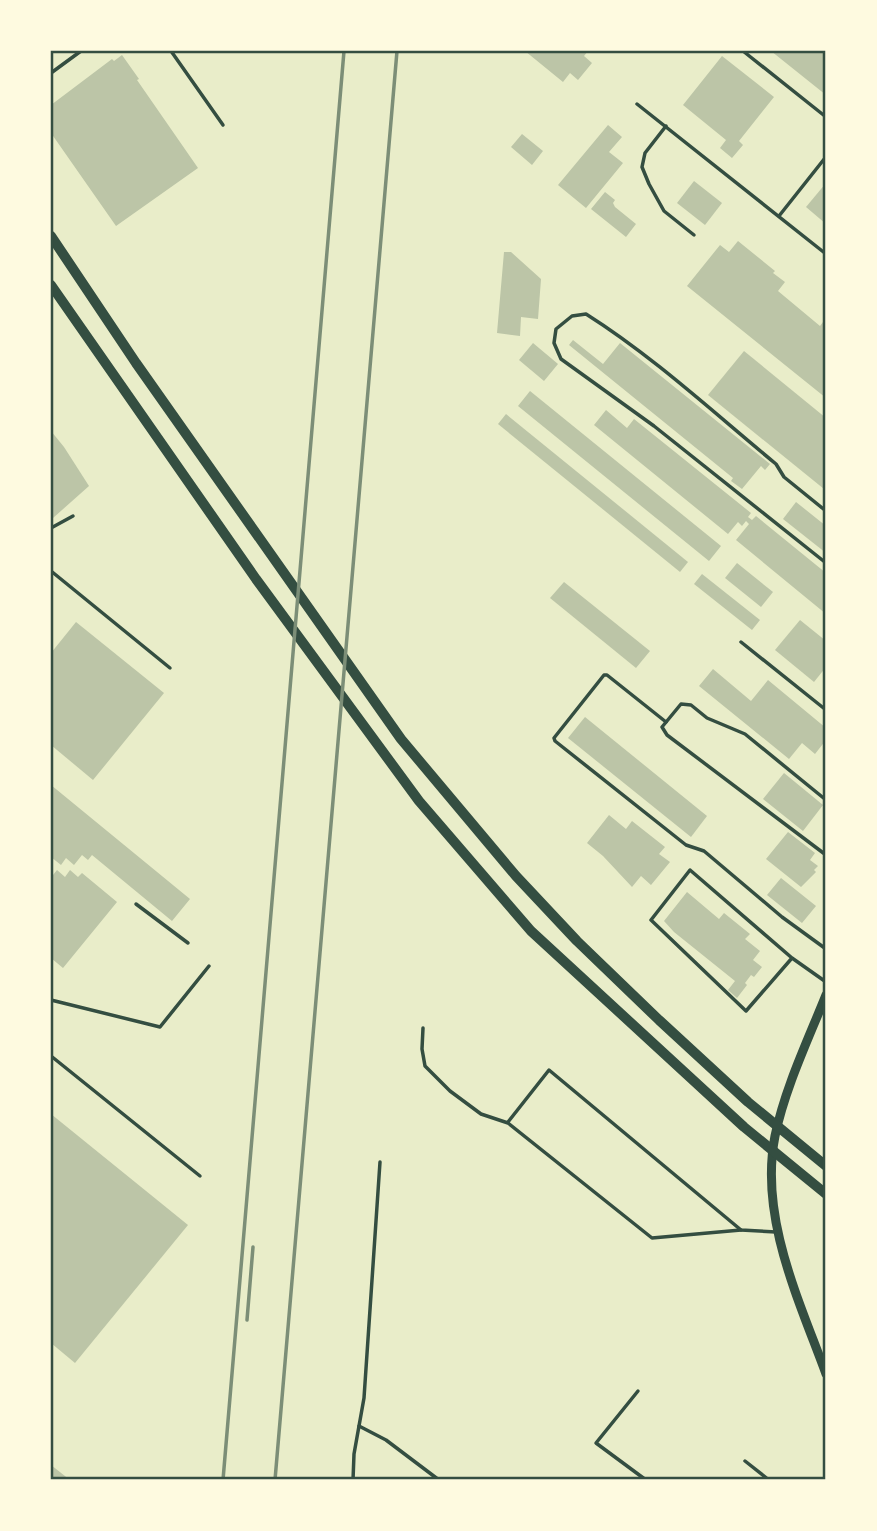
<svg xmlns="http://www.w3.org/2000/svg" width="877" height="1531" viewBox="0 0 877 1531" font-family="'Times New Roman',serif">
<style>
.building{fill:#bcc5a7}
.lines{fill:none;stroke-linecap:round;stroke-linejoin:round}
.service{stroke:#344e41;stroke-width:3.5}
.tertiary{stroke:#344e41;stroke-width:9}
.primary{stroke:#344e41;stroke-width:10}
.rail{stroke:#7c8e77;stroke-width:3.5}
.neatline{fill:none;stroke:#344e41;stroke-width:2.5}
</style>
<rect width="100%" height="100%" fill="#e9edc9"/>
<g class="building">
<polygon points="525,51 588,51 584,56 592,63 578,80 570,73 563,82"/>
<polygon points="771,51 826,51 826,95"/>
<polygon points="122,55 139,79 137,80 198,168 116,226 51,133 51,105 112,59 114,61"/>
<polygon points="722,56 774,97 739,141 743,145 732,158 720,148 726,140 683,105"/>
<polygon points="608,125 622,137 609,152 623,163 586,208 558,185"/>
<polygon points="522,134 543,151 532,165 511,147"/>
<polygon points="694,181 722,203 705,225 677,203"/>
<polygon points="826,183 826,224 806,207"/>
<polygon points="605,192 615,200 613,203 615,207 636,224 626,237 591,209"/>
<polygon points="738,241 775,271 773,273 785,282 778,291 820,326 826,318 826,398 687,286 720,245 729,252"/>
<polygon points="504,252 511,252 541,279 538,319 521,317 520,336 497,333"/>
<polygon points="573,340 603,364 620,343 770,464 765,470 761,466 742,489 731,481 733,478 569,345"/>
<polygon points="533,343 558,364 544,381 519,360"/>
<polygon points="744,351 826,418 826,486 824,489 708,395"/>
<polygon points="530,391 721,546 709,561 518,406"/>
<polygon points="606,410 627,428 634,419 751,513 748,517 752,520 756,516 826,573 826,614 736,540 749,524 746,521 742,526 738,522 728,534 594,425"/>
<polygon points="506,414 688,562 680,572 498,424"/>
<polygon points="51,431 64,447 89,486 53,518"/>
<polygon points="796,502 826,526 826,553 783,519"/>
<polygon points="737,563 773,592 761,607 725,578"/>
<polygon points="702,574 760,620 752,630 694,584"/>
<polygon points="564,582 650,651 636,668 550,598"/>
<polygon points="800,620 826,641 826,667 814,682 775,650"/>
<polygon points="76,622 164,693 93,780 51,745 51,653"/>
<polygon points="713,669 751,701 768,680 826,728 826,740 815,754 802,743 789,759 699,686"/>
<polygon points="585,717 707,816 691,837 568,738"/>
<polygon points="784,773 823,805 803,831 763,799"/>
<polygon points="51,785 190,899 172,921 92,855 88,860 82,855 74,865 66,858 61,865 51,857"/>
<polygon points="609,815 626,829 632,821 665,847 659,854 670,862 651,885 641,876 632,887 603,856 587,843"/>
<polygon points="788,832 815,853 810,860 818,866 814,870 816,872 801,887 766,859"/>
<polygon points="57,870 65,877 70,870 78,877 82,873 117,902 63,968 51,958 51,873 53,875"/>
<polygon points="781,878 816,906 802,923 767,895"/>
<polygon points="687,892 719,919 724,913 750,934 745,939 760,951 753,960 762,967 754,977 751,975 745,983 747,985 737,998 728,990 735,981 674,932 664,921"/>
<polygon points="51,1114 188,1225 75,1363 51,1343"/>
<polygon points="51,1465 70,1480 51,1480"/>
</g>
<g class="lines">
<g class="service">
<polyline points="171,51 223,125"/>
<polyline points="743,51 826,117"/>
<polyline points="51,73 81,51"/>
<polyline points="637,104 826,254"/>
<polyline points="666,126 645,153 642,167 649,184 664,211 694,235"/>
<polyline points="779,216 825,158"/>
<path d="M 826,511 L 784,477 L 776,464 C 714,413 654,357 586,314 L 572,316 L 556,329 L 554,343 L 561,359 L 654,426 L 826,563"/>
<polyline points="51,528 73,516"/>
<polyline points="51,571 170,668"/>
<polyline points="741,642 826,710"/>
<polyline points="666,722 607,675 604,675 554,738 555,741 686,845 704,851 782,917 826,949"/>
<polyline points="826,800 745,734 707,718 691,705 681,704 662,727 667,735 826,855"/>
<polyline points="136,904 188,943"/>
<polyline points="792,958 746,1011 651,920 690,870 792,958 826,982"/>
<polyline points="51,1000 160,1027 209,966"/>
<polyline points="423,1028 422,1049 425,1066 450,1091 481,1114 508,1123 652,1238 741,1230"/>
<polyline points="51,1056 200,1176"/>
<polyline points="508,1122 549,1070 741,1230 776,1232"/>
<polyline points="638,1391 596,1443 646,1480"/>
<polyline points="359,1426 386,1440 439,1480"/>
<polyline points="745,1461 769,1480"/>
<polyline points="353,1480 354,1454 364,1398 380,1162"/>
</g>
<path class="tertiary" d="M 826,995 C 808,1040 785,1088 775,1136 C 759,1217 799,1300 826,1374"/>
<g class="primary">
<polyline points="51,236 136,363 401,739 516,876 577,941 659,1020 748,1102 826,1166"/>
<polyline points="51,285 256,579 419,801 531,931 744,1127 826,1194"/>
</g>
<g class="rail">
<polyline points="247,1320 253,1247"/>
<polyline points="223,1480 344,51"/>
<polyline points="275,1480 397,51"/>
</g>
</g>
<rect width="877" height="1531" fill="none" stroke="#fefae0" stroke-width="105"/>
<rect x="52" y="52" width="772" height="1426" class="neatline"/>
</svg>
